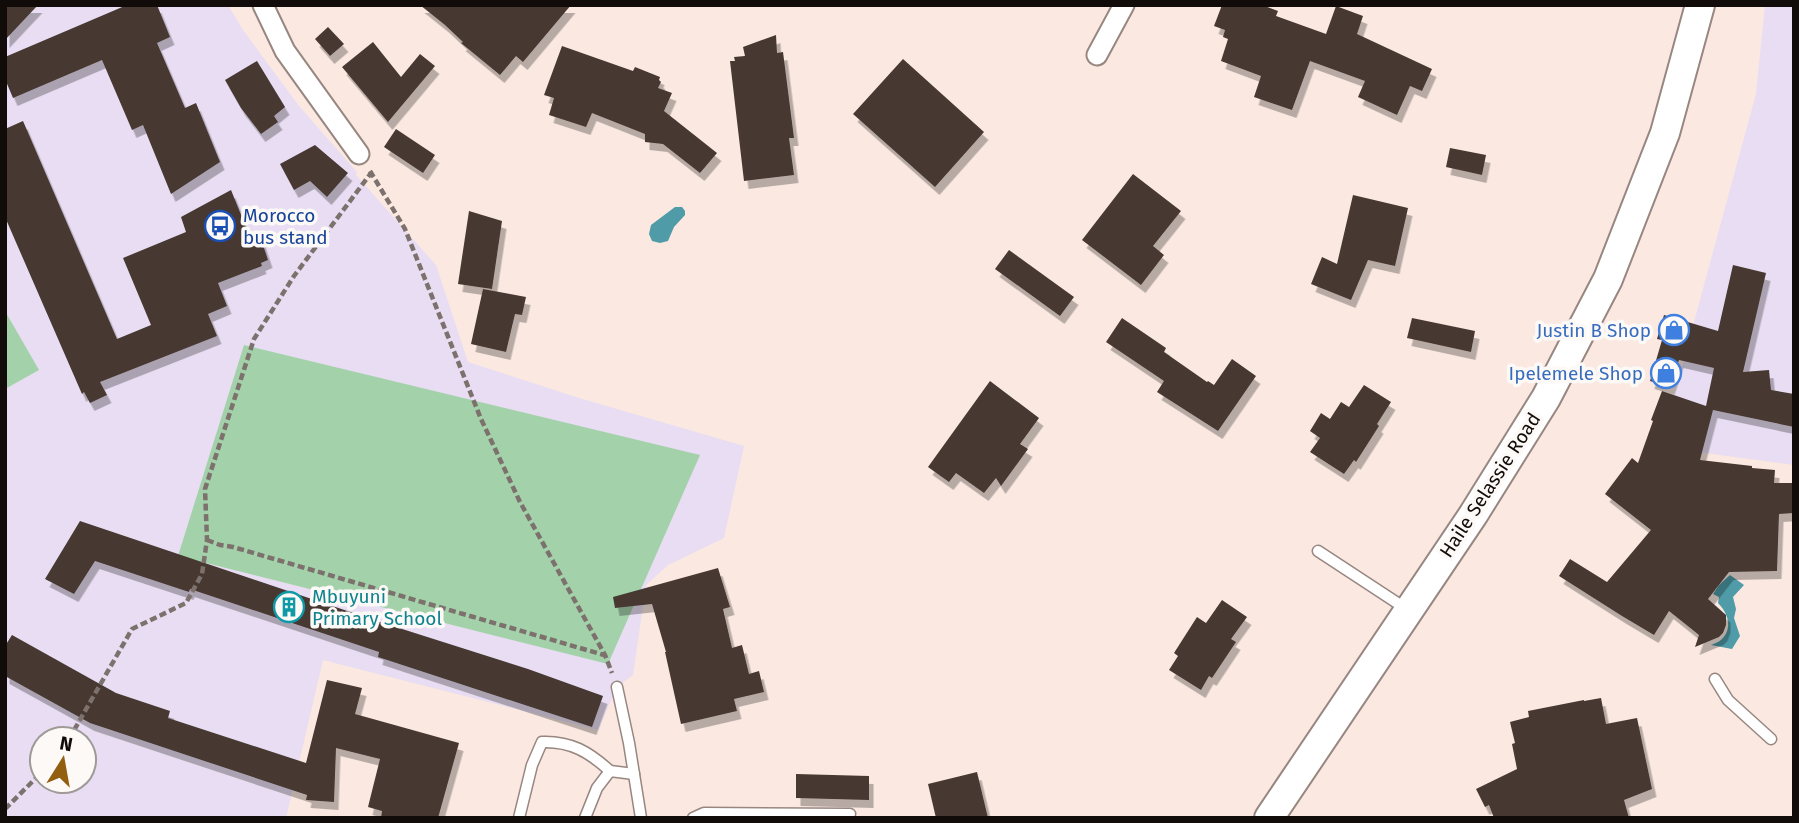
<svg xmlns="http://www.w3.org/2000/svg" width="1799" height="823" viewBox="0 0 1799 823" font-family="'Fira Sans',sans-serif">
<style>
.education{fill:#e8ddf2;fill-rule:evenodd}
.green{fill:#a3d1aa}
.water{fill:#4f9ba8}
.building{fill:#463832;filter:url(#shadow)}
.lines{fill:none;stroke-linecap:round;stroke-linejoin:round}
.lane-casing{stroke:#978780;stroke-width:13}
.street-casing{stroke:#978780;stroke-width:23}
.secondary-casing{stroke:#978780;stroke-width:32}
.path{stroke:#7d716d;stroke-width:4.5;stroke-dasharray:7 3.5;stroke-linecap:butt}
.lane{stroke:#fff;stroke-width:10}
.street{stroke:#fff;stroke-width:19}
.secondary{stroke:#fff;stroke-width:28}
.labels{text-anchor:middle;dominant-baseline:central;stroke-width:7;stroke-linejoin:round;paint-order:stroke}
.transit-label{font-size:19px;fill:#164399;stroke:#fcf9f7;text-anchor:start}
.shop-label{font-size:19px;fill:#366cbe;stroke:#fcf9f7;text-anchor:end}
.street-label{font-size:19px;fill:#110b09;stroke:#fcf9f7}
.culture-label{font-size:19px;fill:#0d838f;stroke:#fcf9f7;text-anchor:start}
</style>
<defs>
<filter id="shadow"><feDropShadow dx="4.5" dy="8" stdDeviation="0" flood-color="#0004"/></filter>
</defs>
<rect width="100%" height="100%" fill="#fae8e1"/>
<g class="education">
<path d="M 5,5 L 228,5 L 243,30 L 299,106 L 357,172 L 356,175 L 436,265 L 468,362 L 579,398 L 744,446 L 724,538 L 668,565 L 646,585 L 633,675 L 617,687 L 598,730 L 323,660 L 286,818 L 5,818 ZM 42,739 L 84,739 L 84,781 L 42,781 Z"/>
<polygon points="1765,5 1794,5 1794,465 1660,447 1756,94"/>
</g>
<g class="green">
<polygon points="5,311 39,370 5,389"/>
<polygon points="244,345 700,455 608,664 178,556"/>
</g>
<g class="water">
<polygon points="675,207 682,207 685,211 685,215 674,227 668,241 660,243 652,241 649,234 651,225"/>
<path d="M 1730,575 L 1744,585 L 1733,597 L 1736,609 L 1734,618 L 1740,636 L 1732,649 L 1711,645 C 1715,643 1719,642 1722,639 C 1733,628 1728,613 1718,603 L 1719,597 L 1713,594 L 1719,585 Z"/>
</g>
<g class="building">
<polygon points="5,5 38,5 5,40"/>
<polygon points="127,5 157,5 170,37 157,43 185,108 196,103 220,162 171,194 143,125 132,130 102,60 13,98 5,79 5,57"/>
<polygon points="420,5 571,5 523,62 516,56 500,75 461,43 463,42 445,25"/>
<polygon points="1222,5 1262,5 1278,11 1276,16 1326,34 1336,6 1363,16 1357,34 1432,69 1422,91 1410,86 1397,115 1358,97 1365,81 1310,61 1292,110 1254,97 1261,76 1221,61 1228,39 1223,37 1225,30 1214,26"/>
<polygon points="328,27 344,44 330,56 315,39"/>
<polygon points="776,35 777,53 783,52 794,138 789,138 794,175 744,181 730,61 735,61 734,57 745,56 743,47"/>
<polygon points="373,42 401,77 420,54 435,66 388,122 342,67"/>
<polygon points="562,46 633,71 635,67 660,77 659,80 661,82 658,88 672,93 664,111 717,153 700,173 663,144 645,142 645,134 592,113 586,127 549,115 554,98 544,95"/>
<polygon points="903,59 984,132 935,187 853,114"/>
<polygon points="257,61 285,107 274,116 278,122 261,134 241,108 225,80"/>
<polygon points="23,121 117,339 151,325 123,258 186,232 181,217 231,190 252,242 261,239 268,260 261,263 262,266 218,283 227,306 208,314 217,336 100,382 107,395 90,403 84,392 82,394 5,217 5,129"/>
<polygon points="396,129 435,155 423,173 384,147"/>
<polygon points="315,145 348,173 327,197 310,181 294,190 280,164"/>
<polygon points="1450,148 1486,155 1482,175 1446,167"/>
<polygon points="1133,174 1181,211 1153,246 1164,255 1141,285 1082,240"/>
<polygon points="1353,195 1408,208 1395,266 1368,260 1351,300 1311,284 1322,257 1337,264"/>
<polygon points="469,211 502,221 492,289 458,284"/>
<polygon points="1009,250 1074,297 1060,316 995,269"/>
<polygon points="1733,265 1766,273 1743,372 1769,370 1771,390 1794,394 1794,427 1713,410 1700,460 1752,466 1752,468 1775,470 1774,483 1794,483 1794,513 1779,514 1777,571 1729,572 1708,599 1726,615 1726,625 1723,633 1719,637 1695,647 1699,635 1669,611 1654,635 1622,616 1559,576 1570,559 1607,582 1651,530 1605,494 1632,458 1638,463 1653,421 1651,420 1662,391 1706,406 1714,368 1679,360 1670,387 1650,381 1662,340 1657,339 1664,315 1718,331"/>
<polygon points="483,289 526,297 522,315 515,314 506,352 471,344"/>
<polygon points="1122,318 1166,348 1164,352 1207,382 1208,381 1214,385 1232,359 1256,376 1218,431 1157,392 1164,381 1106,342"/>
<polygon points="1412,318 1475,331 1471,352 1407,338"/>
<polygon points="990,381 1039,418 1020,444 1028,449 1001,486 996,478 984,493 956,473 949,482 928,467"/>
<polygon points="1364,385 1391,402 1377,424 1379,426 1356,462 1354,460 1344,474 1310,452 1320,438 1310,431 1321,413 1330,419 1341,402 1349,407"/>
<polygon points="80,521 377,621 528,669 603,696 592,727 378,657 379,652 190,589 189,592 95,561 74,594 45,579"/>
<polygon points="718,568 730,607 723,609 732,648 742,645 749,674 759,671 764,692 734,699 737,711 681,724 665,652 666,652 652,604 615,608 613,597"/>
<polygon points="1222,600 1247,617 1231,639 1236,642 1212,678 1209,676 1201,690 1169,670 1178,656 1174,653 1197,617 1206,623"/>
<polygon points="12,635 116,693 170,711 168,718 306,763 327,680 362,688 355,714 459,743 438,818 381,818 382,811 368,807 380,759 336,748 334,802 306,800 307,795 90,723 5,676 5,646"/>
<polygon points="1601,698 1606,724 1637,718 1652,789 1624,800 1629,818 1494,818 1489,805 1485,807 1476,789 1517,769 1512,744 1515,743 1510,722 1529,717 1528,711 1584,700 1584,701"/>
<polygon points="977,772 988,818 936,818 928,784"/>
<polygon points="796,774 869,776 869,800 796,798"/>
</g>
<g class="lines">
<g class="lane-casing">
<g id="lane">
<polyline points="1318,551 1408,610"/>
<polyline points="1715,679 1728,700 1771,739"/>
<polyline points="617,687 629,743 641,818"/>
<path d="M 519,818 L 532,765 L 542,742 C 571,741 589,752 610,771"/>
<polyline points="585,818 597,788 610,771 634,774"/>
<polyline points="693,818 704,813 850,814"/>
</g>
</g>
<g class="street-casing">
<g id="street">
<polyline points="263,5 285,51 359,154"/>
<polyline points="1097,55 1124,5"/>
</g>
</g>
<g class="secondary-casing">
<polyline id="secondary" points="1269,818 1473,515 1546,398 1608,279 1665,133 1700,5"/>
</g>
<g class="path">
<polyline points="370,171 405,229 481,419 520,502 605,655 612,673"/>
<polyline points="207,540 220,545 233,547 604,655"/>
<polyline points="69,739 132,629 186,603 202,574 207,540 205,489 254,339 294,276 371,173"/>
<polyline points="5,809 42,772"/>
</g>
<use href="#lane" class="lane"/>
<use href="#street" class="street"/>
<use href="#secondary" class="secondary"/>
</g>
<defs>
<g id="bus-ring" transform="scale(1.575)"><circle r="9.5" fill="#fcf9f7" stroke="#1a4fb4" stroke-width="1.5"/><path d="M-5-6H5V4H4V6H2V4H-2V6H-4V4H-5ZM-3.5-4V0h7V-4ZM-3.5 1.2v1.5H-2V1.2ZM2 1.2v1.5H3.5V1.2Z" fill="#1a4fb4"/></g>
<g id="shop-ring" transform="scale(1.575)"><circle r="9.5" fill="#fcf9f7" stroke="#3f7fe0" stroke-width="1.5"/><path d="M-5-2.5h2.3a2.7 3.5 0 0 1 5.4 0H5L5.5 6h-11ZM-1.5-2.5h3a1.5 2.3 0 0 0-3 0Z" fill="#3f7fe0"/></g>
<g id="building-ring" transform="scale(1.575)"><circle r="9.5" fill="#fcf9f7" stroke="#0f9aa8" stroke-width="1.5"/><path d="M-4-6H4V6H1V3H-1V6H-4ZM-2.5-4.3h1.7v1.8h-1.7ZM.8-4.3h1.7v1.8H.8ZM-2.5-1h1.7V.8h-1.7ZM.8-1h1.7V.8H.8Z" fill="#0f9aa8"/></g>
</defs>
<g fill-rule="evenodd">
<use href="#bus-ring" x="220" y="226"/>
<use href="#shop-ring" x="1674" y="330"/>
<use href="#shop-ring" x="1666" y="373"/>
<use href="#building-ring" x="289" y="607"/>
</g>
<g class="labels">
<g class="transit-label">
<text x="243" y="215">Morocco<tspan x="243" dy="22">bus stand</tspan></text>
</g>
<g class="shop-label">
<text x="1651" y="330">Justin B Shop</text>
<text x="1643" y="373">Ipelemele Shop</text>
</g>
<g class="street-label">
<text transform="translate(1490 485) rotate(-57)">Haile Selassie Road</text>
</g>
<g class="culture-label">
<text x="312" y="596">Mbuyuni<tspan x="312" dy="22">Primary School</tspan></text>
</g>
</g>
<rect width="1799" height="823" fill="none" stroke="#110b09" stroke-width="14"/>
<g transform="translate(63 760) rotate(11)"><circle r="33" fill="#fcf9f7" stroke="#9e9a98" stroke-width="2"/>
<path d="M0-5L12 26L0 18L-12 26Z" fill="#915f0f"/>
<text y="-10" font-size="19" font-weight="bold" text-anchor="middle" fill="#110b09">N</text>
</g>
</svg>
